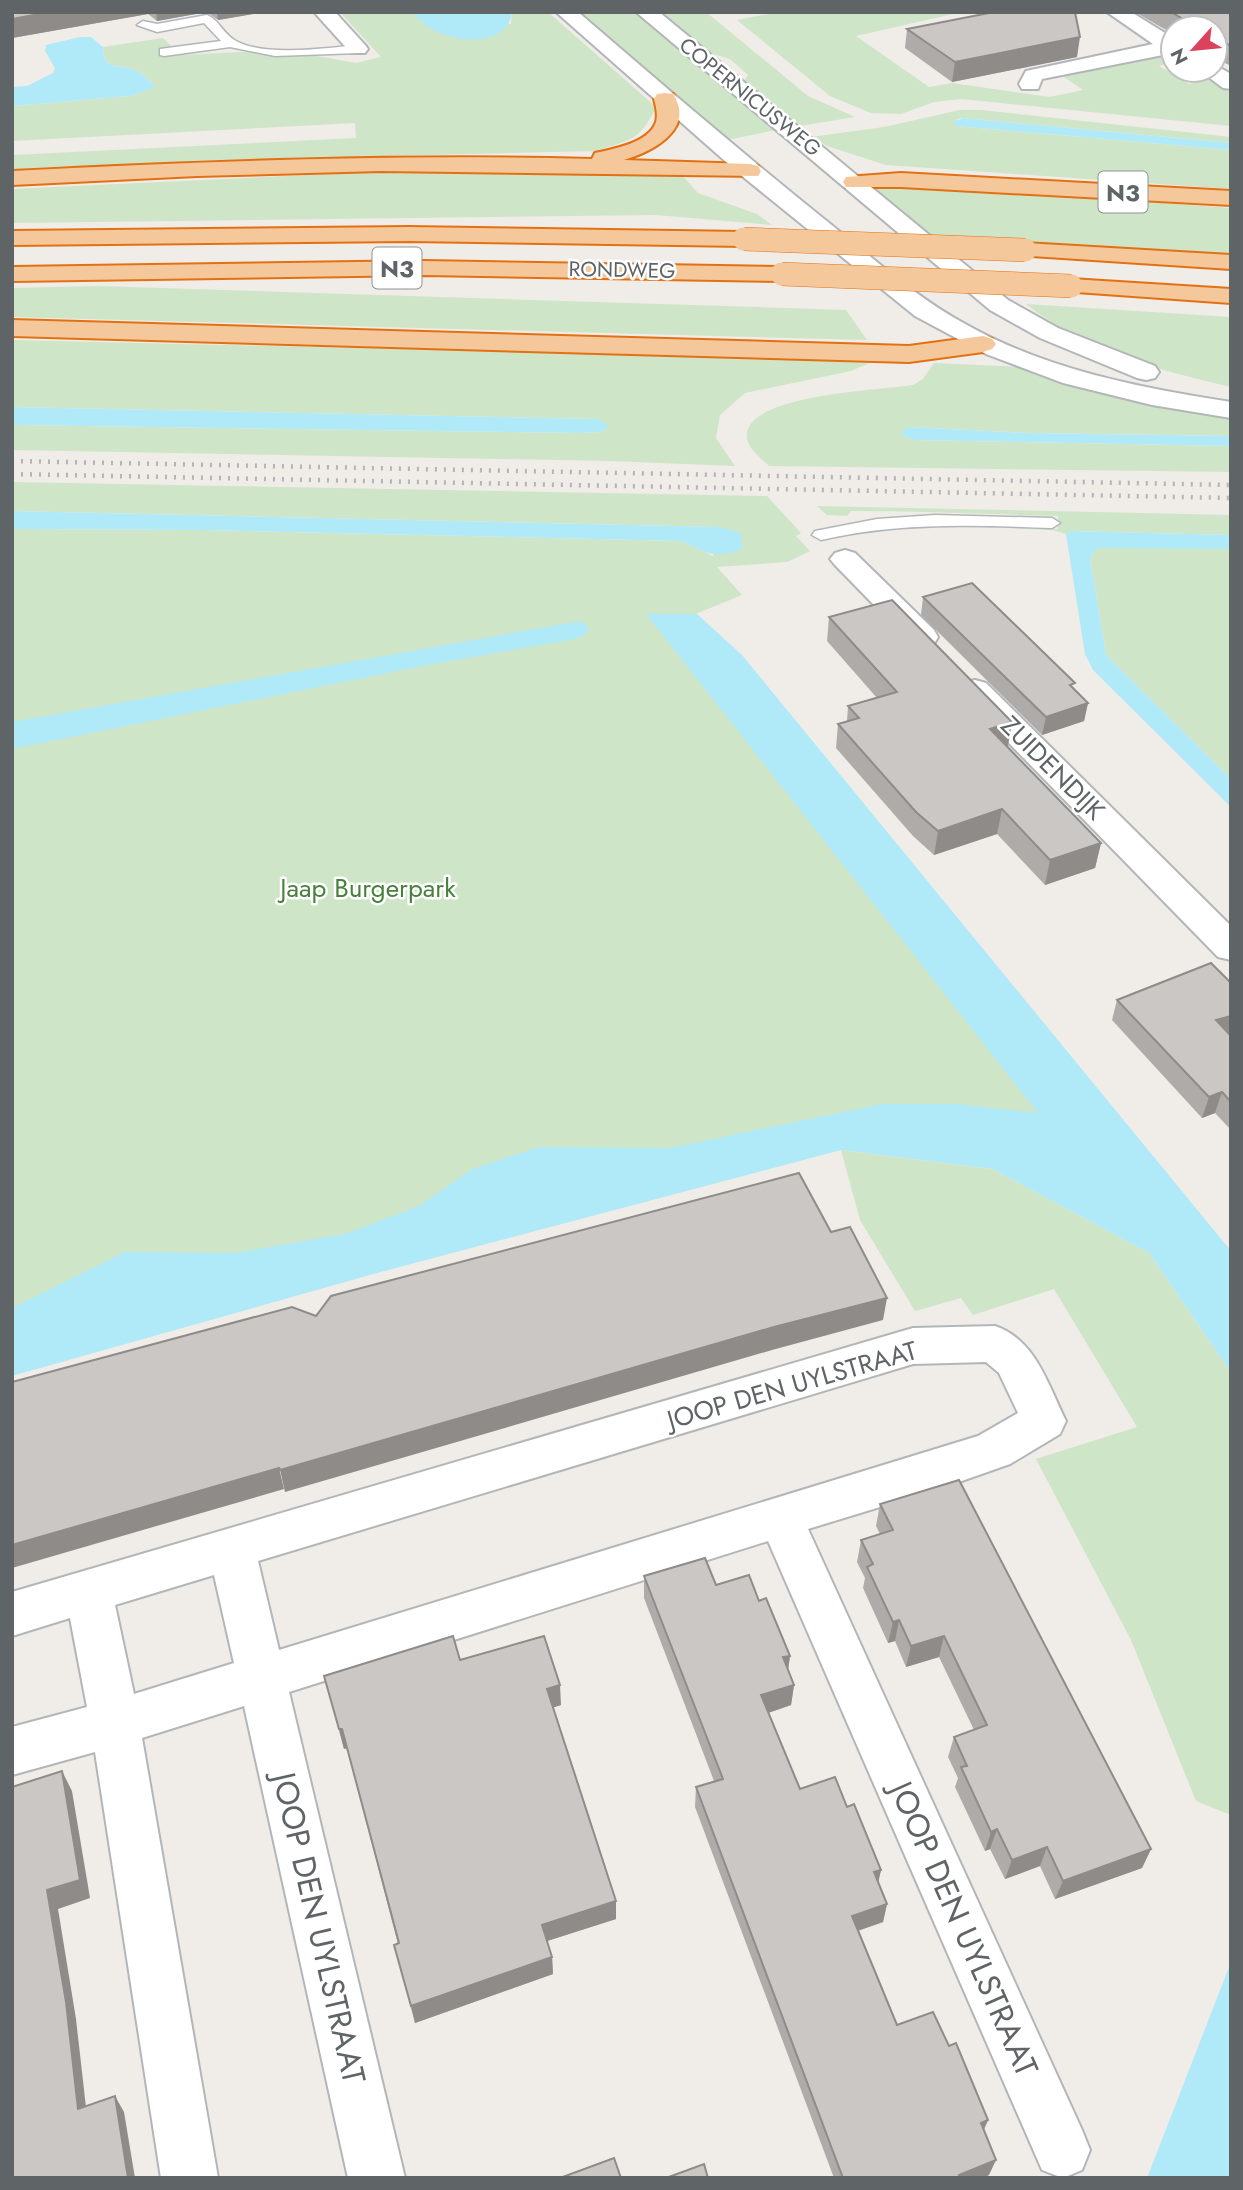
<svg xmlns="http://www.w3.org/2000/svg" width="1243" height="2190" viewBox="0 0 1243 2190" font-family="Jost,sans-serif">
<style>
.green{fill:#cee5c7}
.water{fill:#b0eaf8}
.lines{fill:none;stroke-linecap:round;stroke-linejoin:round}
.lane-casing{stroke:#b3b6b9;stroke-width:3}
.street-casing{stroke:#b3b6b9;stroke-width:4}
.secondary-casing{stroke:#b2b6b9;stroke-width:4}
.highway-casing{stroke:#e37114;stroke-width:4}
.lane{fill:#fff;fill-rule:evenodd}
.street{fill:#fff;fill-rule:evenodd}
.secondary{fill:#fff;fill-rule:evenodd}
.highway{fill:#f4c89a;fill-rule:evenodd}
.rail{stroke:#b3b4b5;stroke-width:4.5;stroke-dasharray:2 7;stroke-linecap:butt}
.highway-bridge-casing{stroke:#e37114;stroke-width:24;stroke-linecap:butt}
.highway-bridge{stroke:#f4c89a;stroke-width:23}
.wall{fill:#afaba9}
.shaded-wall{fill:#8e8b89}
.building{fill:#cbc7c4;stroke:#8e8b89;stroke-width:2}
.labels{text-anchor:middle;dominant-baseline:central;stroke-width:5;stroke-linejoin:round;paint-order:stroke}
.far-street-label{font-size:21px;fill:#5f6467;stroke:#fff}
.shield{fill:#fff;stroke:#8f9295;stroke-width:2}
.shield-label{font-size:24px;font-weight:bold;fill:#5f6467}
.street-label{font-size:26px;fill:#5f6467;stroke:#fff}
.park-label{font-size:26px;fill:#49803d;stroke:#fff}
.near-street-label{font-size:32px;fill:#5f6467;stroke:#fff}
</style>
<rect width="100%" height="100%" fill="#f0ece8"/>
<g class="green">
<path d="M 340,12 L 413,12 L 511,24 L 512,12 L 548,12 L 656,107 C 639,142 631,139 596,151 L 346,157 L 12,174 L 12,155 L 356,138 L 355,123 L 12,141 L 12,106 L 131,96 L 154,87 C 150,81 145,75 137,71 C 120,62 104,74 103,47 L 163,38 L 180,55 L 242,52 L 306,54 L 356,63 L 381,57 Z"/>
<polygon points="577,12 635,12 776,130 727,140"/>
<polygon points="658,12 706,12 808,96 855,117 800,126 745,80 748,75 730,59 713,54"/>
<polygon points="779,12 962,12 856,36 929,87 952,83 1050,97 1083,90 1064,77 1065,73 1164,54 1173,59 1173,62 1159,66 1189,84 1209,80 1231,93 1231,126 961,99 934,102 901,114 871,113 830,96 737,20"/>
<polygon points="960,110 982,110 1231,137 1231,143 963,118 957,119 956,126 1231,150 1231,189 886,165 827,146 811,137 884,127"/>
<polygon points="514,171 681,174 698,193 757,214 772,225 656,215 12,223 12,189 372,172"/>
<polygon points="902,184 1231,208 1231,256 937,240 920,231 872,188"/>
<polygon points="98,286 846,310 867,340 12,317 12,288"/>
<path d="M 1026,304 L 1231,317 L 1231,387 C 1158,370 1085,351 1026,304 Z"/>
<polygon points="12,340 876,360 851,371 745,393 720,415 716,438 735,466 611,461 12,450 12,425 581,433 600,432 608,427 599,419 12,407"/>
<path d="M 934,363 L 1023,367 L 1231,417 L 1231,436 L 1030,433 L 910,427 L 902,435 L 913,440 L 1231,446 L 1231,472 L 769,466 C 762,459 751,451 748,442 C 732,394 887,390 913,385 L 923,379 Z"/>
<polygon points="12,482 767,496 801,533 796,536 810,551 787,562 717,567 742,595 676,622 1085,1150 864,1131 12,1341 12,529 202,530 681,541 713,556 720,527 12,511"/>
<path d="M 817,506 L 1231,515 L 1231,535 L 1071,531 L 1066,534 L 1052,530 L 954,526 L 1058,529 L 1058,516 C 988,514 920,511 851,511 L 847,516 L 827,515 Z"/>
<polygon points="1128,547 1231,549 1231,779 1106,655 1090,558 1097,548"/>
<polygon points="841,1150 993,1169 1149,1253 1231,1372 1231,1815 1196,1801 1131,1640 1036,1459 1137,1427 1054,1289 973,1315 961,1298 915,1311 860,1220"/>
</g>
<g class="water">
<path d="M 413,12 L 512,12 C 508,53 433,44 413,12 Z"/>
<path d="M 80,37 L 91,37 L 103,47 C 104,74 120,62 137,71 C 145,75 149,81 155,87 L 131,96 L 12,106 L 12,87 L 27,86 L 53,73 L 55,68 L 45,51 L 46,45 Z"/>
<polygon points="963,118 1231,143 1231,150 956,126 953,122"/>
<polygon points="12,407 599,419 609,427 600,432 581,433 12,425"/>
<polygon points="910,427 1030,433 1231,436 1231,446 913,440 902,435 901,432"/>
<path d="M 12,511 L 720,527 L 741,533 L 742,549 C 714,560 707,553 681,541 L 202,530 L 12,529 Z"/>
<polygon points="1071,531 1231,535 1231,549 1097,548 1090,558 1106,655 1231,779 1231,807 1093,670 1085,654 1066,534"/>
<polygon points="646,614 697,614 742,655 1231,1251 1231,1372 1149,1253 993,1169 841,1150 377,1273 12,1376 12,1308 125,1252 235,1253 345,1234 419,1206 472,1169 539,1147 670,1148 882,1104 955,1104 1038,1113"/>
<polygon points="580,621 589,628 586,634 575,639 417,667 12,749 12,722"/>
<polygon points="1231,1962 1231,2178 1147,2178"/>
</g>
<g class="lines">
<g class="lane-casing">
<g id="lane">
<path d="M 207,15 C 219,20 224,35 236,41 C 266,57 325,48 358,45 L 364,49 L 358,53 L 275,56 L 230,47 L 164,56 L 160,55 L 160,49 L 221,41 L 204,23 L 157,32 L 137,25 L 143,21 L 157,24 Z"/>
<path d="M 935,515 L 1052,518 L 1060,523 L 1052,528 C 974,525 898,522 821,540 L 812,535 L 815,531 L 877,519 Z"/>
</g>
</g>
<g class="street-casing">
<g id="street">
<polygon points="314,12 335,12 365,45 368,49 365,53 351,53"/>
<polygon points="1107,12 1131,12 1173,38 1173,53 1042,79 1038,89 1022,89 1019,84 1026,71 1153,44"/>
<polygon points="1215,65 1231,74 1231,89 1223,88 1199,70 1215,70"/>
<polygon points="845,550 855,553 934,630 938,637 934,644 923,646 912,644 835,565 830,559 835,553"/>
<polygon points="975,680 986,683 1231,926 1231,960 1218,957 964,697 959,690 964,683"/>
<path d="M 995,1326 C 1036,1340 1048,1385 1066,1421 L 1060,1434 L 1010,1464 L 939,1489 L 808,1529 L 1082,2130 L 1090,2150 L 1082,2170 L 1063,2178 L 1042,2170 L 768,1541 L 289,1692 L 405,2178 L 348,2178 L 244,1706 L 142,1738 L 218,2178 L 161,2178 L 95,1752 L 12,1775 L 12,1727 L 87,1707 L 70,1618 L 12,1636 L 12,1592 L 913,1328 ZM 986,1362 L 999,1373 L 1018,1413 L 978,1436 L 279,1650 L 258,1561 L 913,1364 ZM 214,1575 L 234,1663 L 134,1694 L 115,1605 Z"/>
</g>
</g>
<g class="secondary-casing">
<g id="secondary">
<path d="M 556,12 L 578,12 C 664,86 750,160 839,231 C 880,264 920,300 967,325 C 1048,370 1140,388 1231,402 L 1231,418 L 1152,405 L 1063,383 L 986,354 L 915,316 L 742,176 Z"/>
<polygon points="636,12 659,12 1008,300 1058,328 1155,366 1159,372 1155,378 1146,380 1137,378 1040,338 990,310"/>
</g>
</g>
<g class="highway-casing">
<g id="highway">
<path d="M 665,93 L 673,94 C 696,129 652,152 624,160 L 750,164 L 758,166 L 761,171 L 758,176 L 381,171 L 197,176 L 12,185 L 12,171 C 205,161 399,154 592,159 L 595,153 C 613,149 649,143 656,122 C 658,115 656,106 654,99 L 657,94 Z"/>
<polygon points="901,173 1231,191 1231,205 901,187 846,187 843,182 846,177"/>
<polygon points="409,227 744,232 752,234 756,239 752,244 744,246 409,241 12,245 12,231"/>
<polygon points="1025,243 1231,255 1231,269 1016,255 1013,250 1016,245"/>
<polygon points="425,261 782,267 791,269 794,274 791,279 782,281 425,275 12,281 12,267"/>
<polygon points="1071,279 1231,289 1231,303 1062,291 1059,286 1062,281"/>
<polygon points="12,320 909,346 983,336 992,339 996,344 992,349 983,352 909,362 12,336"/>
</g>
</g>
<use href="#lane" class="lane"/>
<use href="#street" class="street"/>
<use href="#secondary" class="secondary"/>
<use href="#highway" class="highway"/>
<g class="rail">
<polyline points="12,461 1231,485"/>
<polyline points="12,474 1231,498"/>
</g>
<g class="highway-bridge-casing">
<g id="highway-bridge">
<polyline points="744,239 1025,250"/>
<polyline points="782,274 1071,286"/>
</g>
</g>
<use href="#highway-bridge" class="highway-bridge"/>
</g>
<g class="wall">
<polygon points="12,12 264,12 218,20 207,12 157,21 148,14 12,38"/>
<polygon points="1135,12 1231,12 1231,66 1215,58 1215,28 1173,28 1173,34"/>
<polygon points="907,29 1077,57 952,82 905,48"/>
<polygon points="923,597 1074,689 1088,703 1084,721 1042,735 921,615"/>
<polygon points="829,617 1008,746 1007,746 1101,843 1095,868 1045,885 997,834 934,855 913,836 836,748 838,724 847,721 848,706 877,698 827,641"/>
<polygon points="1231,983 1231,1034 1229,1035 1231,1036 1231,1130 1215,1113 1202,1118 1112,1020 1117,1000"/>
<polygon points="880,1504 1151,1849 1142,1868 1055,1899 1040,1866 1005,1879 990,1849 985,1851 955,1787 958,1778 948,1757 954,1737 974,1730 939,1657 906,1667 895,1641 888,1643 863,1588 865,1578 857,1562 861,1540 880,1534 876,1526"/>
<polygon points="644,1576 716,1585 790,1656 788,1670 794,1685 791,1705 768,1713 800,1789 847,1807 881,1870 878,1882 887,1904 883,1922 858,1931 897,2025 949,2046 988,2120 984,2130 989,2175 982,2178 834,2178 695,1807 696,1787 714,1781 644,1598"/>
<polygon points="460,1660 561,1705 553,1707 616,1919 547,1941 552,1957 553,1974 415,2023 394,1945 398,1944 347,1748 344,1749 324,1676"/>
</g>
<g class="shaded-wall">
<polygon points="50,12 148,12 148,14 12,38 12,19"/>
<polygon points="156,12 207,12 157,21"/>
<polygon points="217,12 264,12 218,20"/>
<polygon points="1080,37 1077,57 952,82 955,62"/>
<polygon points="1088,703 1084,721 1042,735 1046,717"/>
<polygon points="1012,722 1008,746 986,753 990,729"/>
<polygon points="1002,809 997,834 934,855 938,831"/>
<polygon points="1101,843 1095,868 1045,885 1050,860"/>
<polygon points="1231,1016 1231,1034 1210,1041 1216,1020"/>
<polygon points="1222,1092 1215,1113 1202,1118 1209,1097"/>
<polygon points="887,1298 883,1320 772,1350 285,1492 280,1470 774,1327"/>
<polygon points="279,1468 284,1489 12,1568 12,1545"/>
<polygon points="899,1620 895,1641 888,1643 893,1622"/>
<polygon points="944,1636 939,1657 906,1667 911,1646"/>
<polygon points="790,1656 787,1676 783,1657"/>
<polygon points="560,1685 561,1705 549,1709 547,1689"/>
<polygon points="794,1685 791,1705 759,1716 761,1695"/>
<polygon points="339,1729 342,1729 347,1748 344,1749"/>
<polygon points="62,1771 72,1791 90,1898 58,1909 76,2019 88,2125 78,2109 47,1890"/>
<polygon points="997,1829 990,1849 985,1851 991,1832"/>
<polygon points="1047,1847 1040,1866 1005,1879 1012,1860"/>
<polygon points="1151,1849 1142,1868 1055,1899 1063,1881"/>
<polygon points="881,1870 877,1888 874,1872"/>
<polygon points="616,1901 616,1919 544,1942 542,1925"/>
<polygon points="887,1904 883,1922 848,1934 852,1916"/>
<polygon points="552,1957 553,1974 415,2023 411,2006"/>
<polygon points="115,2096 124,2112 135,2178 128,2178"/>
<polygon points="988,2120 981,2135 981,2123"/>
<polygon points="996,2160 989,2175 982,2178 957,2178 959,2175"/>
</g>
<g class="building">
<polygon points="12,12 50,12 12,19"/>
<polygon points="994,12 1075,12 1080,37 955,62 907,29"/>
<polygon points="1171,12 1231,12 1231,46 1215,37 1215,28 1199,28"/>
<polygon points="972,583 1075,683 1070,685 1088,703 1046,717 923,597"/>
<polygon points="892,600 1012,722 990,729 1101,843 1050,860 1002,809 938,831 916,812 838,724 859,718 848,706 897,692 829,617"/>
<polygon points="1211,963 1231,983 1231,1016 1216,1020 1231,1036 1231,1102 1222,1092 1209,1097 1117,1000"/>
<polygon points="799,1173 831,1232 850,1227 887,1298 774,1327 280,1470 279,1468 12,1545 12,1382 292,1307 316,1316 331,1296"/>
<polygon points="959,1480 1151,1849 1063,1881 1047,1847 1012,1860 997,1829 991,1832 961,1767 967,1766 954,1737 987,1725 944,1636 911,1646 899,1620 893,1622 867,1567 873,1564 861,1540 893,1530 880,1504"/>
<polygon points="705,1558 716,1585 749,1575 759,1601 766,1598 790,1656 783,1657 794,1685 761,1695 800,1789 835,1777 847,1807 854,1804 881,1870 874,1872 887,1904 852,1916 897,2025 933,2012 949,2046 956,2043 988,2120 981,2123 996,2160 959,2175 960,2178 843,2178 696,1787 723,1779 644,1576"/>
<polygon points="453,1636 460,1660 544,1636 560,1685 547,1689 616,1901 542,1925 552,1957 411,2006 394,1945 399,1943 342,1729 339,1729 324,1676"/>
<polygon points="62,1771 80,1880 47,1890 66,2002 78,2109 115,2096 128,2178 12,2178 12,1787"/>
<polygon points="614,2158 621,2178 560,2178"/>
<polygon points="704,2164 708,2178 666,2178"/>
</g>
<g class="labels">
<g class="far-street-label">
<text transform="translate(750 97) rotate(39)">COPERNICUSWEG</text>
<text transform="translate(622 270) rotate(1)">RONDWEG</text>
</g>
<g class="shield">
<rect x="1098.5" y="171.5" width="49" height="41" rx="5"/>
<rect x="372.5" y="247.5" width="49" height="41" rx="5"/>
</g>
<g class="shield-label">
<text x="1123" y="192">N3</text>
<text x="397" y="268">N3</text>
</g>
<g class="street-label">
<text transform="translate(1053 768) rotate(45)">ZUIDENDIJK</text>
<text transform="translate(792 1385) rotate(-16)">JOOP DEN UYLSTRAAT</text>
</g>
<g class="park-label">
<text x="368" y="888">Jaap Burgerpark</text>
</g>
<g class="near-street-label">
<text transform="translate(319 1928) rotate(77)">JOOP DEN UYLSTRAAT</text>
<text transform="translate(964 1929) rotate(66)">JOOP DEN UYLSTRAAT</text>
</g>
</g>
<rect width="1243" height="2190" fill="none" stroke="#5f6467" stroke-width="28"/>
<g transform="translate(1194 49) rotate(243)"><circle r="33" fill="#ffffff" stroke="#bfc1c2" stroke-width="2"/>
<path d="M0-5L12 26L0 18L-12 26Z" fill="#db425b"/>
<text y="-10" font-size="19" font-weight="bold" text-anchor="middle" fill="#5f6467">N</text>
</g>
</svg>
